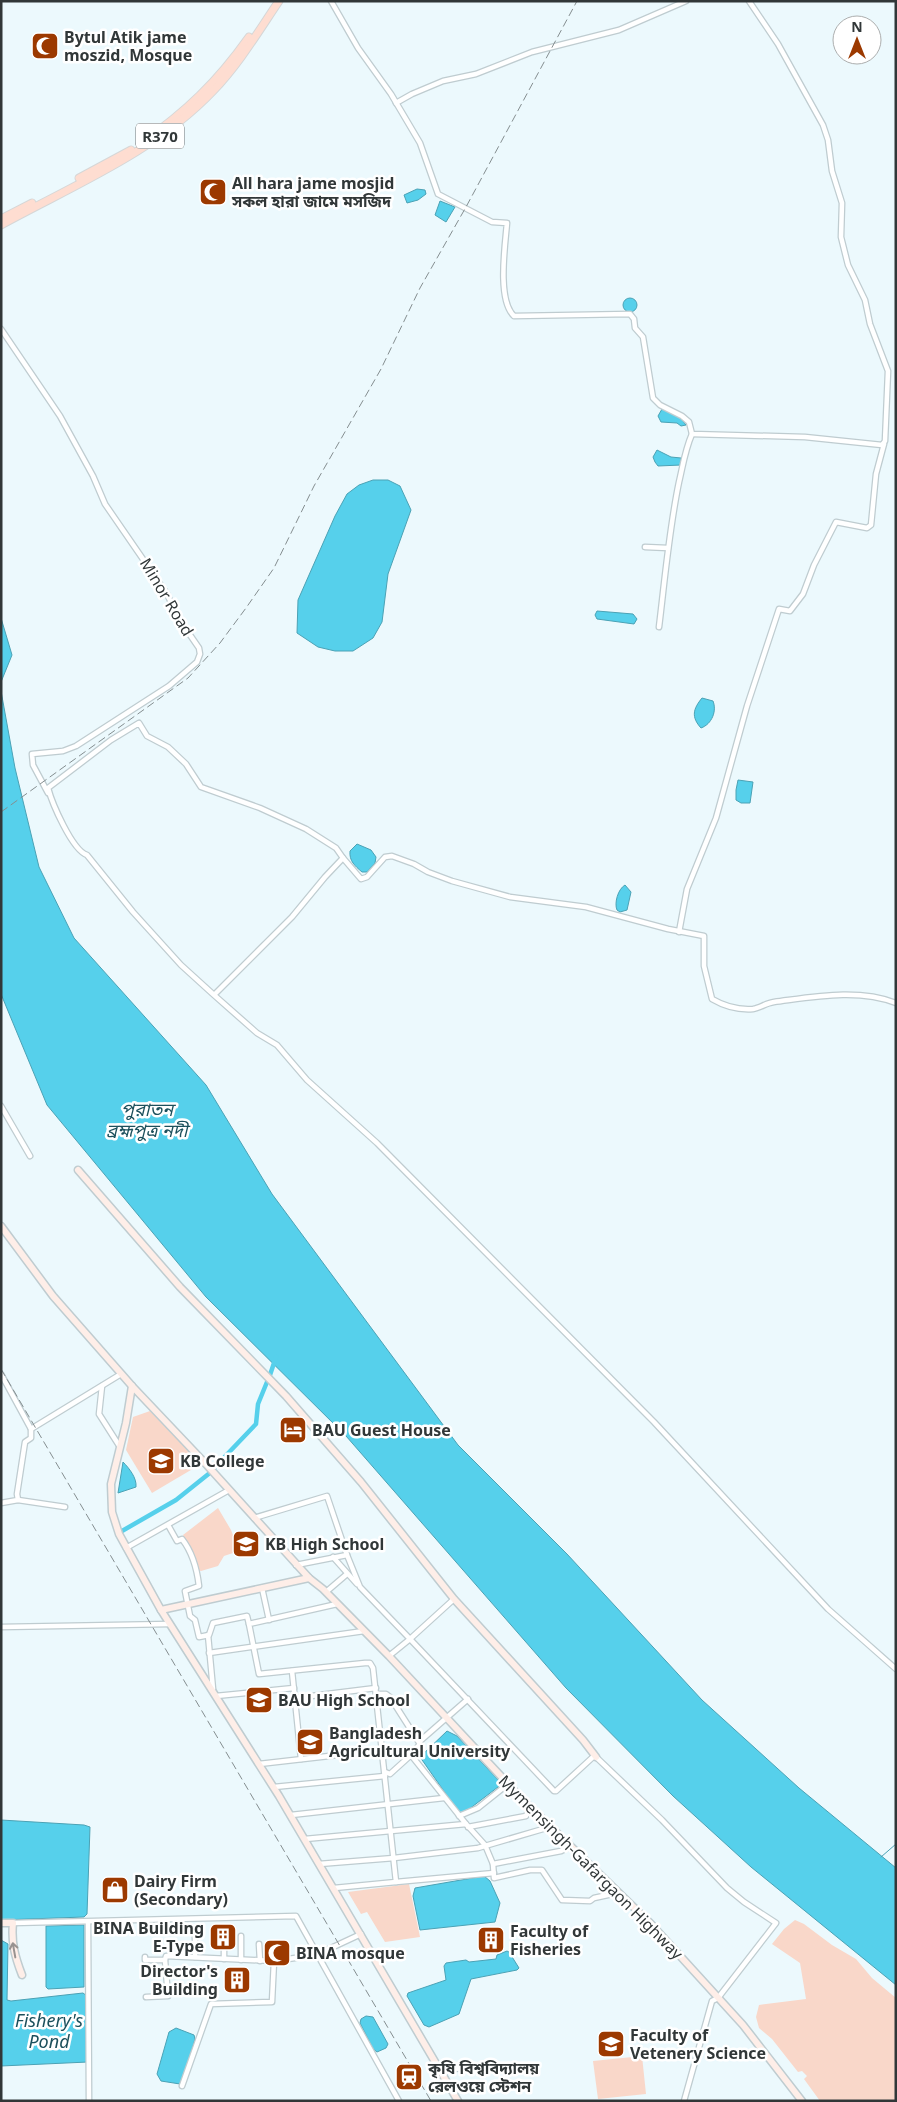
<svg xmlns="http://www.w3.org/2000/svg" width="897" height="2102" viewBox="0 0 897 2102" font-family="'Noto Sans','Noto Sans Bengali',sans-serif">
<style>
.green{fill:#f9d7c9}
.water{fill:#56d0eb;stroke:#4ba2b5}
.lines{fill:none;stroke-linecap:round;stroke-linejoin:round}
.stream{stroke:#4ba2b5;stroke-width:1}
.canal{stroke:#56d0eb;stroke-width:4.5}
.street-casing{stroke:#bfccd0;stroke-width:7}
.secondary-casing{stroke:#bfccd0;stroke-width:9}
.primary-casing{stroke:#d6d7d7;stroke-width:9}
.street{stroke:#fff;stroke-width:4.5}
.secondary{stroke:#feeee8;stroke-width:6}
.primary{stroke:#feddd1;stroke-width:7}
.rail{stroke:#858e90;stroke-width:1;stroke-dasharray:8 4;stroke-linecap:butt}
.oneway{stroke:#989290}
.labels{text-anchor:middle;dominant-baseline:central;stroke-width:5;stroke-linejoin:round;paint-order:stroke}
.shield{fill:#fff;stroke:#6f7374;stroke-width:1}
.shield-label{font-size:15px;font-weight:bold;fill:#313738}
.poi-label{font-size:16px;font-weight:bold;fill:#313738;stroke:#fff;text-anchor:start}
.street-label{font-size:16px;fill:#313738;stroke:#fff}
.water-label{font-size:18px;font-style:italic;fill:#1c505c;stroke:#fff}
</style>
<rect width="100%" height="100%" fill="#ecf9fd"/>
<g class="green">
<polygon points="150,1411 201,1464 152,1493 126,1450 133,1417"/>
<polygon points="218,1508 231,1530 239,1551 224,1556 218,1566 201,1571 198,1570 195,1559 183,1535"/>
<polygon points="409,1884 420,1937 385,1942 367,1912 361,1914 348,1892"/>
<polygon points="795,1920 804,1924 832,1945 856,1959 872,1978 896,1998 896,2101 820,2101 804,2079 807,2076 802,2071 798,2072 772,2039 759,2028 756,2017 759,2005 806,1999 800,1963 772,1944 784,1929"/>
<polygon points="642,2056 646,2094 598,2099 593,2061"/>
</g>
<g class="water">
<polygon points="417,189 425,190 426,194 418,200 407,203 404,195"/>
<polygon points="440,201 455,207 446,222 435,215"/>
<circle cx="630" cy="305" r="7"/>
<polygon points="662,409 680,417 686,425 681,426 677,423 661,422 658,416"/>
<polygon points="657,450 671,457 681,458 681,465 658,466 655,462 653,457"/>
<polygon points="373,480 388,480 400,486 411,510 388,574 382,622 373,638 353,651 335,651 318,647 297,633 298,600 335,516 347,494 359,485"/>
<polygon points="597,611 633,614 637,619 634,624 597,619 595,615"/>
<polygon points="1,618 12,655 1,682"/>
<polygon points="1,691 15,768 39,867 74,938 206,1085 272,1194 458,1445 567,1554 702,1700 799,1788 896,1868 896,1985 751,1867 673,1796 566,1688 346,1436 206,1297 47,1105 1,994"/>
<path d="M 702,698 L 713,701 C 717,711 712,724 701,728 C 691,717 693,709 702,698 Z"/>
<polygon points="738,780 753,782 750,803 741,803 736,800 736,790"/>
<path d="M 357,844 L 371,850 L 376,857 L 375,863 L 367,872 L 362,872 C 355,866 349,861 350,851 Z"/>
<path d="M 625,885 L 631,892 L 627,910 L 620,912 L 617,910 C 614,903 618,889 625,885 Z"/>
<path d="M 123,1462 C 129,1468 137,1478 136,1487 L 118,1493 Z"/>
<polygon points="447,1731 457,1736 502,1784 464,1813 460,1813 455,1807 420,1757"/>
<polygon points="1,1820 84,1825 90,1827 87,1914 84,1917 1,1920"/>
<polygon points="484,1876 490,1881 500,1903 495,1922 420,1930 413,1896 415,1888"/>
<polygon points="84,1925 84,1987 48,1989 46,1987 46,1926"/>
<polygon points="1,1940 8,1944 7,2000 11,2001 83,1993 87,1996 88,2062 1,2066"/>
<polygon points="507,1951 509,1952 519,1968 517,1970 471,1979 459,2014 429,2027 424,2025 407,1996 408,1993 446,1980 444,1966 446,1963 466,1960 469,1962 496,1959 497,1955"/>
<polygon points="366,2016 373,2017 388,2044 386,2048 377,2052 373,2049 360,2023 361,2019"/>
<polygon points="176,2028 194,2035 195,2039 184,2079 180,2084 161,2081 157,2074 169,2032"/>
</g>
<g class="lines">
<polyline class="stream" points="881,1857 896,1844"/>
<g class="canal">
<polyline points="270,1375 276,1357"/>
<polyline points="214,1468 256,1424 258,1404 267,1382"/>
<polyline points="122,1531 176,1500 211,1472"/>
</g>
<g class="street-casing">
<g id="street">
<path d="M 331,1 L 358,48 L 391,94 L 420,143 L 438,194 L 492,222 L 507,223 C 505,246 497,300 514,316 L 630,314 L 634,319 L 635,328 L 643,337 L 653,398 L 660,405 L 682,416 L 689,422 L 692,434 L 805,437 L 882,445 L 885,441 L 888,371 L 870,324 L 865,300 L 848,265 L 841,237 L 842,203 L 832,171 L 828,140 L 823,125 L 778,44 L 749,1"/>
<polyline points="396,103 412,94 443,81 476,74 532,52 619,30 686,1"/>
<polyline points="1,329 60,416 93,476 105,504 167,594 179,619 199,648 200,654 197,662 169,686 76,746 63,751 32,754 33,765 48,793"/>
<polyline points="645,547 668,548"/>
<path d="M 659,627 C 665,578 669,530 679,482 C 683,465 685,450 692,434"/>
<path d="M 343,858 L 361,879 L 367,877 L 385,857 L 392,856 L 414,864 L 428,872 L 452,881 L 510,897 L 586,907 L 668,929 L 704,936 L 704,966 L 712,999 C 724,1006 739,1010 753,1009 C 760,1008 766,1003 774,1002 C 813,997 858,988 896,1003"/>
<polyline points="679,932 687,889 716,818 747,706 779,609 790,611 803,594 814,565 836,522 867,528 871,525 876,474 884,444"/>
<path d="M 214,995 L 181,965 L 133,912 L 87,855 C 72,850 52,803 48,788 L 111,740 L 139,723 L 147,736 L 168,747 L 186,764 L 201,787 L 260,808 L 306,829 L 336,848 L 343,858 L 325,877 L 292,917 L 214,995 L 257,1033 L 277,1045 L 307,1080 L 377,1143 L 654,1422 L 828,1609 L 896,1669"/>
<polyline points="1,1106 30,1156"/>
<polyline points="1,1374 31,1429 31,1438 25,1442 17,1494 18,1500 1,1503"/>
<polyline points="102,1386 99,1414 120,1447"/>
<polyline points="31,1429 121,1374"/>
<polyline points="18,1500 65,1507"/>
<polyline points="254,1518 327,1496 347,1555 360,1587 410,1639 454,1599"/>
<path d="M 168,1525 L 177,1541 L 182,1539 C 193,1553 197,1569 199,1586 L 185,1591 L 190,1616 L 195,1620 L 199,1637 L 209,1635 L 213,1623 L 247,1616 L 249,1624"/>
<polyline points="126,1548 229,1490"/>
<polyline points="333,1557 357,1584"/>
<polyline points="296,1565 347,1555"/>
<polyline points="262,1588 269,1620"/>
<polyline points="326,1592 347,1574"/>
<polyline points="1,1627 170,1624"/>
<polyline points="208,1635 213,1689"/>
<polyline points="209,1653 364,1631"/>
<polyline points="389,1656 410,1639 554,1791 556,1791 593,1757 596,1757 662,1820 727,1888 744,1902 776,1923 718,1998 712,2001 684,2101"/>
<polyline points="292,1671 301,1759"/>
<polyline points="377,1694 386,1694 390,1697 420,1744 411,1755 390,1774 385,1772"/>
<polyline points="216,1696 294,1688"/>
<polyline points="295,1698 376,1688"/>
<polyline points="420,1741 468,1699"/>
<polyline points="411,1755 466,1824"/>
<polyline points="259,1764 382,1750"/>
<polyline points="274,1787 385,1776"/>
<polyline points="291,1815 444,1798"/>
<polyline points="459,1816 478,1808 508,1784"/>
<polyline points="468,1827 526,1816 530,1807"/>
<polyline points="305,1839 466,1824 485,1845 493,1864 561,1851 567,1848 567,1844"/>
<polyline points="319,1864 394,1858 478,1848 543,1829 547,1824"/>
<polyline points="493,1864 494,1878 530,1870 542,1870 562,1900 590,1901 594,1898 617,1893"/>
<polyline points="396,1882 494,1873"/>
<polyline points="334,1888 396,1882 373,1668 370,1663 365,1663 259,1674 249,1624 337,1604"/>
<polyline points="88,1922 89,2101"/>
<polyline points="13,1923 296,1916 399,2101"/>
<polyline points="241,1936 241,1960"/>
<polyline points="224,1943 224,1959"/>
<polyline points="259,1944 260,1961"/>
<polyline points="145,1957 145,1960 165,1960"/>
<polyline points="195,1957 195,1937"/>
<polyline points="146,1997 168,1996 165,1960 166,1956 274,1961 316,1955 361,1934"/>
<polyline points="440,2070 492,2066"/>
<polyline points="182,2086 211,2004 272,2002 274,1961"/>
</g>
</g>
<g class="secondary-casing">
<g id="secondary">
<polyline points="78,1170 180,1287 286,1396 361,1482 454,1599 583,1740 596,1757"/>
<polyline points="1,1226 53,1296 132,1386 205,1463 309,1578 323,1589 389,1656 524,1801 651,1924 743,2025 802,2101"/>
<polyline points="132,1386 126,1423 111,1484 112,1512 119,1534 161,1610 279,1796 458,2101"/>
<polyline points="161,1610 309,1578"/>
<path d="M 1,1923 L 13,1923 C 11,1942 15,1957 22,1975"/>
</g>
</g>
<g class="primary-casing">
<g id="primary">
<path d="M 140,144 C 186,112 217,82 249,37"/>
<polyline points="79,178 131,150"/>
<polyline points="1,219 32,203"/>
<path d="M 1,225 C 74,185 155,152 213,91 C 239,64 258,32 279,1"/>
</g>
</g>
<use href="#street" class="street"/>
<use href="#secondary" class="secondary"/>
<use href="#primary" class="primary"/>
<g class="rail">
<polyline points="1,812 188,678 220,643 246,608 274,568 314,486 381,369 420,288 466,207 577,1"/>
<polyline points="1,1369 431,2101"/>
</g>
</g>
<defs><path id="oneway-shaft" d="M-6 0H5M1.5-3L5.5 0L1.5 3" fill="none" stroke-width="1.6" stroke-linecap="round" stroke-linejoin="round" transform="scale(1.25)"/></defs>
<use class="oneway" href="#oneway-shaft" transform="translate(14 1950) rotate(-100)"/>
<defs>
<g id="mosque-square" transform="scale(1.4375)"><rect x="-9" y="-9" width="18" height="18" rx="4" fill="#9c3900" stroke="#fff"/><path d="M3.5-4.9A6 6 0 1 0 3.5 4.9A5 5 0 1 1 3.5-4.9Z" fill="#fff"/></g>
<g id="hotel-square" transform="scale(1.4375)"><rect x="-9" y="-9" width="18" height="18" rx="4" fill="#9c3900" stroke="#fff"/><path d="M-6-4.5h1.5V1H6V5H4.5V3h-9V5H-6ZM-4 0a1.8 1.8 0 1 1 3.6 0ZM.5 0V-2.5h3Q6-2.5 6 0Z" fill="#fff"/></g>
<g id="university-square" transform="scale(1.4375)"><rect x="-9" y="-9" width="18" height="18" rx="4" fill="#9c3900" stroke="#fff"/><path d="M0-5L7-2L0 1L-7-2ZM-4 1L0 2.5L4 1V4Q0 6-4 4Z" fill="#fff"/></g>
<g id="school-square" transform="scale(1.4375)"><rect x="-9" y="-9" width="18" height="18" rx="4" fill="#9c3900" stroke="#fff"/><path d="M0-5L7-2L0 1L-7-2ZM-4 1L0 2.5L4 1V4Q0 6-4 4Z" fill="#fff"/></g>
<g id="shop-square" transform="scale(1.4375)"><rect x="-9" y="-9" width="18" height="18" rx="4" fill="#9c3900" stroke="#fff"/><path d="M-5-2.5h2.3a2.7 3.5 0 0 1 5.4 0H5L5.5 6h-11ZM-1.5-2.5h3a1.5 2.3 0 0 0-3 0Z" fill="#fff"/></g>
<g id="building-square" transform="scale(1.4375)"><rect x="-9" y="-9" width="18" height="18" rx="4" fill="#9c3900" stroke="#fff"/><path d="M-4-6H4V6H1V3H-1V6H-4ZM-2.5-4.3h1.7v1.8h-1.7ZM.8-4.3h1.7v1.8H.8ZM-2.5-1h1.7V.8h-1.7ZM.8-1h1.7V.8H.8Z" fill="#fff"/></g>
<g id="station-square" transform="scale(1.4375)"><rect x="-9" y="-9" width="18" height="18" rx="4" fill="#9c3900" stroke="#fff"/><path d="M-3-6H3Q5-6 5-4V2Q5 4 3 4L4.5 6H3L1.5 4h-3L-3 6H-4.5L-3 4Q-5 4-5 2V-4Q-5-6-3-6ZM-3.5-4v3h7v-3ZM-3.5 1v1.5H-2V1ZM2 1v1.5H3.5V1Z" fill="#fff"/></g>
</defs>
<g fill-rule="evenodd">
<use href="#mosque-square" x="45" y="46"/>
<use href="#mosque-square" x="213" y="192"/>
<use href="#hotel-square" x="293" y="1430"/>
<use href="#university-square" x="161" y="1461"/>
<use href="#school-square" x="246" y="1544"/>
<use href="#school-square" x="259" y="1700"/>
<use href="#university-square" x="310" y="1742"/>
<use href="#shop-square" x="115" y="1890"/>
<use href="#building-square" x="223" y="1937"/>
<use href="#building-square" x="491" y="1940"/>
<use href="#mosque-square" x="277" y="1953"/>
<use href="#building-square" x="237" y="1980"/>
<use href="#university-square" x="611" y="2044"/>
<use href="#station-square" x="409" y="2077"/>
</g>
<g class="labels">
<rect class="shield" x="136" y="123.5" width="48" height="25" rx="4"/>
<g class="shield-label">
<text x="160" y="136">R370</text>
</g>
<g class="poi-label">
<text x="64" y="37">Bytul Atik jame<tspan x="64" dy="18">moszid, Mosque</tspan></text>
<text x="232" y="183">All hara jame mosjid<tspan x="232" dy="18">সকল হারা জামে মসজিদ</tspan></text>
<text x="312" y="1430">BAU Guest House</text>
<text x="180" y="1461">KB College</text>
<text x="265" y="1544">KB High School</text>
<text x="278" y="1700">BAU High School</text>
<text x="329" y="1733">Bangladesh<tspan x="329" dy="18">Agricultural University</tspan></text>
<text x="134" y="1881">Dairy Firm<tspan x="134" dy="18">(Secondary)</tspan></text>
<text x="204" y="1928" text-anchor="end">BINA Building<tspan x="204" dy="18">E-Type</tspan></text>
<text x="510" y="1931">Faculty of<tspan x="510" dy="18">Fisheries</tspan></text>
<text x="296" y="1953">BINA mosque</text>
<text x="218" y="1971" text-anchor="end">Director's<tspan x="218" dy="18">Building</tspan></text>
<text x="630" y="2035">Faculty of<tspan x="630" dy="18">Vetenery Science</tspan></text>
<text x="428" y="2068">কৃষি বিশ্ববিদ্যালয়<tspan x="428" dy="18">রেলওয়ে স্টেশন</tspan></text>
</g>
<g class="street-label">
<text transform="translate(167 597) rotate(59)">Minor Road</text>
<text transform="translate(591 1867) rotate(45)">Mymensingh-Gafargaon Highway</text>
</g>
<g class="water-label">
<text x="147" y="1109">পুরাতন<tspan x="147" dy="21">ব্রহ্মপুত্র নদী</tspan></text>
<text x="49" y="2020">Fishery's<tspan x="49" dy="21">Pond</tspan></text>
</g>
</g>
<rect width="897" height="2102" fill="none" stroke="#313738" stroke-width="5"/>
<g transform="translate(857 40)"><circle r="24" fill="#ffffff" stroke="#adafaf"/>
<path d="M0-4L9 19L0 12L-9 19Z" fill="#9c3900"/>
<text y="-8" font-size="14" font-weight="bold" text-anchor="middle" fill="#313738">N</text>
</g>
</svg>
